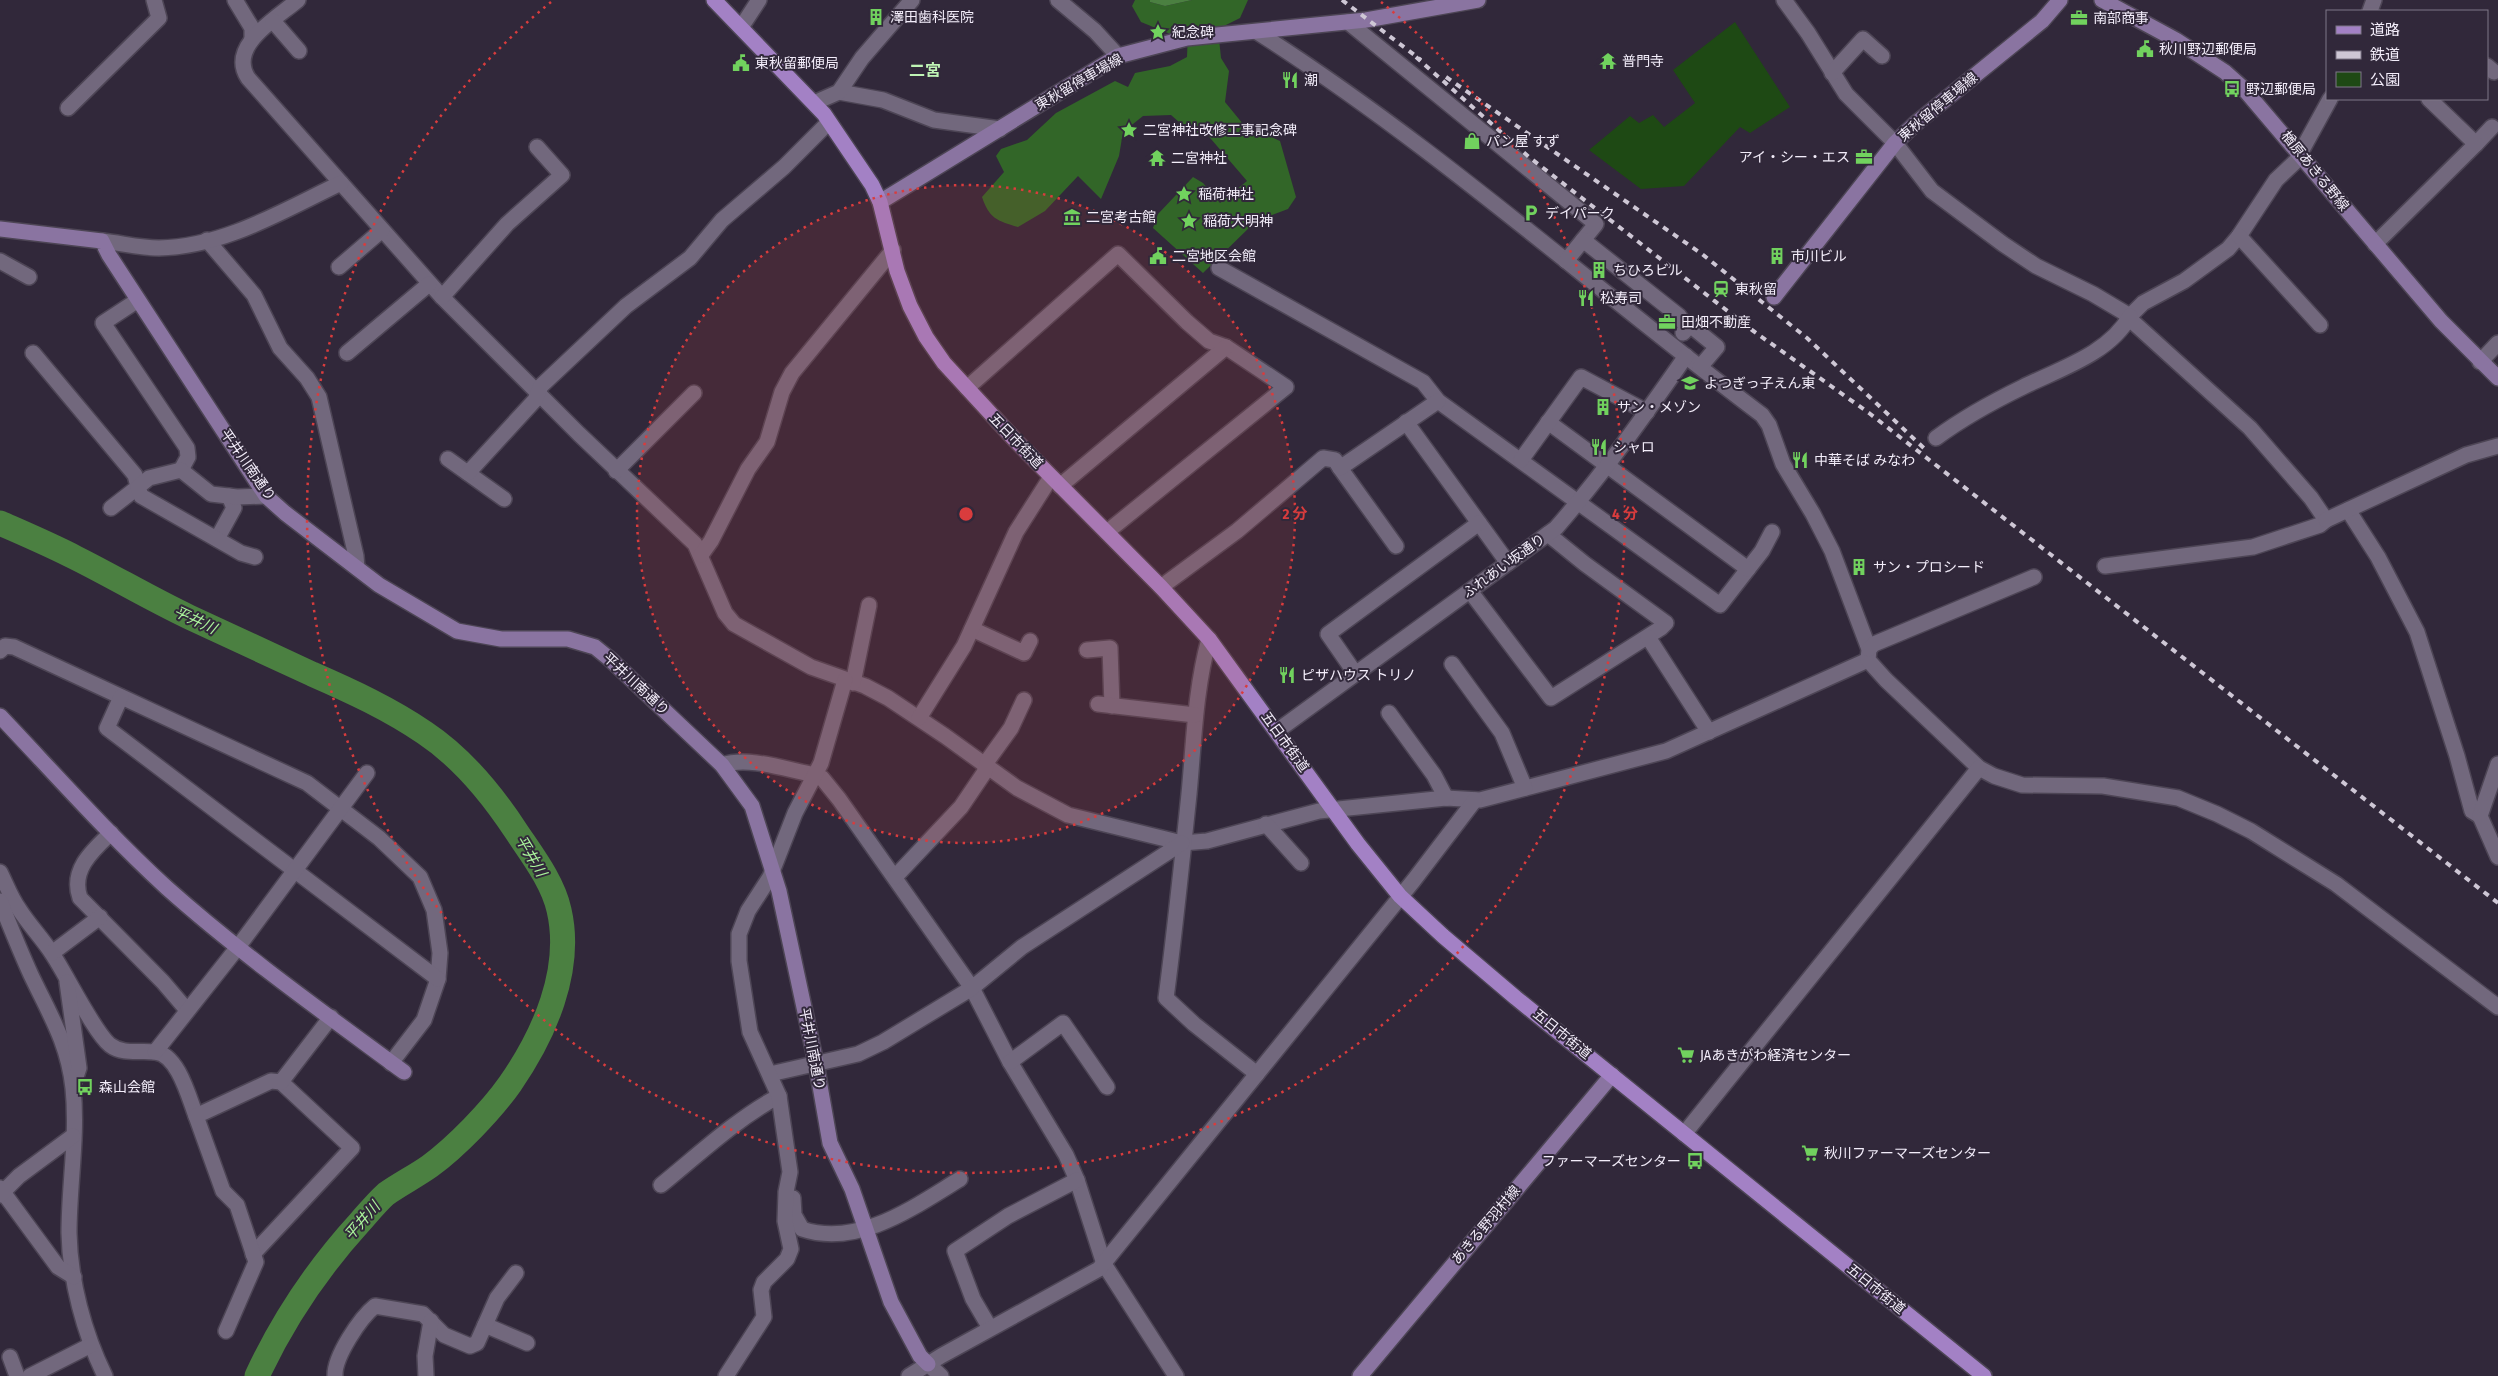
<svg xmlns="http://www.w3.org/2000/svg" width="2498" height="1376" viewBox="0 0 2498 1376" font-family="'Fira Sans Condensed','Noto Sans JP',sans-serif">
<style>
.green{fill:#1e4914}
.forest{fill:#326628}
.water{fill:#4b8041}
.lines{fill:none;stroke-linecap:round;stroke-linejoin:round}
.river{stroke:#4b8041;stroke-width:25}
.street-casing{stroke:#4d4555;stroke-width:18}
.secondary-casing{stroke:#4d4555;stroke-width:18}
.primary-casing{stroke:#4d4555;stroke-width:18}
.street{stroke:#72687d;stroke-width:15}
.secondary{stroke:#8a74a1;stroke-width:15}
.primary{stroke:#a381c5;stroke-width:15}
.rail{stroke:#cec7d5;stroke-width:4;stroke-dasharray:6 6;stroke-linecap:butt}
.ring{fill:none;stroke:#d93c3d;stroke-width:2.5;stroke-dasharray:2.5 5}
.labels{text-anchor:middle;dominant-baseline:central;stroke-width:4;stroke-linejoin:round;paint-order:stroke}
.poi-label{font-size:14px;fill:#f3edfa;stroke:#31283a;text-anchor:start}
.street-label{font-size:14px;fill:#f3edfa;stroke:#31283a}
.water-label{font-size:15px;font-style:italic;fill:#abf59c;stroke:#31283a}
.quarter-label{font-size:16px;font-weight:bold;fill:#bff4b5;stroke:#31283a}
.centre{fill:#d93c3d;stroke:#31283a;stroke-width:2.5}
.ring-label{font-size:15px;text-anchor:middle;font-weight:bold;fill:#d93c3d;stroke:#31283a;stroke-width:4;stroke-linejoin:round;paint-order:stroke}
</style>
<rect width="100%" height="100%" fill="#31283a"/>
<polygon class="green" points="1735,22 1790,107 1750,133 1740,127 1684,186 1641,189 1589,150 1630,116 1639,123 1653,115 1664,127 1695,103 1673,70"/>
<path class="forest" d="M 1135,0 L 1150,0 L 1150,2 L 1165,6 L 1192,0 L 1248,0 L 1240,18 L 1218,29 L 1221,58 L 1229,71 L 1225,102 L 1243,124 L 1280,141 L 1296,197 L 1288,209 L 1256,221 L 1203,273 L 1153,228 L 1158,214 L 1193,177 L 1203,183 L 1220,203 L 1247,181 L 1205,132 L 1194,135 L 1171,115 L 1143,116 L 1123,132 L 1119,156 L 1101,199 L 1078,176 L 1045,211 L 1018,227 C 997,221 989,218 982,197 L 1004,172 L 996,156 L 1001,149 L 1027,140 L 1056,113 L 1115,81 L 1128,87 L 1135,73 L 1170,66 L 1187,57 L 1188,32 L 1173,35 L 1141,22 L 1132,6 Z"/>
<polygon class="water" points="1150,0 1192,0 1165,6 1150,2"/>
<g class="lines">
<path class="river" d="M 0,523 C 25,534 51,545 76,558 C 114,577 151,599 189,617 C 230,636 271,655 312,674 C 351,691 390,709 425,733 C 461,757 493,796 516,831 C 532,855 553,882 559,910 C 573,970 544,1035 510,1084 C 491,1111 456,1147 430,1166 C 416,1176 400,1184 386,1194 C 377,1202 368,1213 360,1222 C 318,1268 283,1320 257,1376"/>
<g class="street-casing">
<g id="street">
<polyline points="235,0 252,28 252,39"/>
<path d="M 298,0 C 277,18 227,46 248,78 L 442,297 L 579,434 L 695,544 L 725,613 L 734,624 L 811,667 L 865,686 L 888,698 L 945,736 L 1017,788 L 1068,815 L 1182,843 L 1207,841 L 1319,811 L 1446,798 L 1480,800 L 1666,751 L 1868,660"/>
<polyline points="1058,0 1095,31 1118,56"/>
<polyline points="1784,0 1808,33 1846,94 1895,143 1932,191 2003,244 2036,266 2093,294 2130,316 2143,303 2184,281 2228,249 2239,236 2276,180 2296,161 2330,99"/>
<polyline points="2370,11 2374,0"/>
<polyline points="273,21 299,51"/>
<polyline points="1348,22 1596,224 1583,240"/>
<polyline points="742,26 759,0"/>
<path d="M 1257,32 C 1435,145 1593,288 1762,415 L 1769,425 L 1783,464 L 1813,514 L 1832,551 L 1869,649 L 1868,660 L 1886,680 L 1979,768 L 1994,776 L 2022,785 L 2103,786 L 2178,798 L 2217,814 L 2251,831 L 2336,884 L 2498,1007"/>
<polyline points="2487,66 2494,72"/>
<polyline points="1832,73 1863,39 1882,56"/>
<polyline points="839,92 883,100 934,120 1000,129"/>
<polyline points="814,103 839,92 862,58 912,0"/>
<polyline points="68,108 159,18 154,0"/>
<polyline points="2476,144 2492,127"/>
<polyline points="2239,236 2320,325"/>
<polyline points="207,240 254,295 280,348 307,378 319,397 356,556 357,568"/>
<path d="M 102,241 C 121,243 140,248 159,248 C 224,247 284,210 341,183"/>
<polyline points="2375,244 2476,144 2429,99"/>
<polyline points="0,261 29,277"/>
<polyline points="1566,261 1583,240 1679,316 1687,328"/>
<polyline points="339,267 382,230"/>
<polyline points="1219,268 1423,382 1438,401 1720,605 1762,551 1772,532"/>
<polyline points="442,297 507,224 562,175 537,147"/>
<polyline points="138,300 103,323 187,448 188,457 181,470"/>
<polyline points="1683,333 1690,325 1717,347 1700,367"/>
<polyline points="33,353 135,475 138,487 111,508"/>
<polyline points="347,353 429,284"/>
<polyline points="2480,362 2498,343"/>
<polyline points="967,388 1118,254 1187,322 1209,341 1226,347 1286,387 1107,532"/>
<polyline points="1406,422 1508,563"/>
<polyline points="1548,422 1748,569"/>
<path d="M 1936,438 C 1963,418 1992,402 2023,387 C 2059,369 2109,354 2130,316 L 2133,322 L 2250,428 L 2311,498 L 2326,520 L 2320,525 L 2253,547 L 2105,566"/>
<polyline points="448,459 504,499"/>
<polyline points="1521,460 1581,377 1647,412"/>
<polyline points="1340,468 1396,546"/>
<polyline points="616,471 694,393"/>
<polyline points="468,473 535,400 541,386 626,306 690,258 722,220 784,167 829,122"/>
<polyline points="1060,486 1226,347"/>
<polyline points="2348,510 2378,557 2417,632 2457,756 2472,811 2480,816"/>
<polyline points="2326,520 2466,455 2498,446"/>
<polyline points="217,539 234,508 229,496"/>
<polyline points="701,555 711,541 748,469 767,442 782,392 792,373 893,250"/>
<polyline points="255,557 241,553 141,496 138,487 149,478 181,470 211,494 237,497 266,496"/>
<polyline points="1161,587 1237,531 1323,458 1335,460 1340,468 1438,401"/>
<polyline points="1470,591 1551,698 1661,628 1666,623 1585,564 1548,534"/>
<polyline points="972,629 1024,653 1030,641"/>
<polyline points="1648,637 1709,732"/>
<path d="M 1209,639 C 1195,690 1194,742 1189,794 C 1182,862 1175,930 1166,998 L 1194,1024 L 1257,1074"/>
<polyline points="1869,649 1874,644 2034,577"/>
<polyline points="1087,650 1110,648 1112,706"/>
<polyline points="0,651 5,646 14,647 307,783 379,838 420,877 434,910 440,953 438,979 424,1020 391,1063"/>
<polyline points="1452,664 1502,733 1525,788"/>
<polyline points="1355,673 1328,634 1479,523"/>
<polyline points="853,683 869,605"/>
<polyline points="121,697 107,728 438,979"/>
<polyline points="1098,704 1195,715"/>
<polyline points="1389,713 1434,775 1446,798"/>
<polyline points="919,718 964,646 1016,532 1051,477"/>
<path d="M 1277,731 L 1556,528 C 1603,474 1645,415 1686,356"/>
<polyline points="2498,764 2480,816 2498,857"/>
<path d="M 722,765 C 750,756 787,770 816,775 L 822,778 L 839,799 L 972,988 L 1010,1062 L 1066,1155 L 1077,1180 L 1104,1264 L 1176,1376"/>
<polyline points="1266,824 1301,863"/>
<path d="M 111,833 C 93,850 70,870 80,898 L 163,982 L 186,1009"/>
<path d="M 0,872 C 6,884 11,898 19,909 C 29,925 43,939 53,955 C 67,976 94,1032 110,1045 C 123,1055 140,1050 155,1052 C 178,1054 189,1098 196,1116"/>
<polyline points="895,877 961,807 984,773 988,760 1011,728 1024,700"/>
<path d="M 0,901 C 10,926 20,951 31,975 C 50,1015 68,1043 73,1088 C 78,1136 69,1185 69,1233 C 70,1281 84,1333 105,1376"/>
<polyline points="52,953 100,917"/>
<polyline points="67,982 79,1068 75,1080"/>
<polyline points="155,1052 238,947 367,773"/>
<polyline points="1010,1062 1063,1023 1107,1087"/>
<polyline points="770,1074 858,1054 883,1042 972,988 1022,947 1182,843"/>
<polyline points="1684,1134 1979,768"/>
<path d="M 661,1185 C 698,1155 736,1119 779,1096"/>
<polyline points="0,1188 58,1267 74,1277"/>
<polyline points="0,1195 19,1176 73,1136"/>
<path d="M 793,1198 L 794,1215 L 802,1229 C 858,1248 914,1207 960,1179"/>
<polyline points="253,1254 352,1148 281,1082"/>
<polyline points="485,1325 527,1343"/>
<polyline points="990,1328 973,1299 955,1251 1008,1216 1077,1180"/>
<polyline points="226,1331 256,1262 237,1205 223,1191 196,1116 271,1081 281,1082 331,1017"/>
<polyline points="10,1357 17,1376"/>
<polyline points="928,1364 941,1376"/>
<polyline points="30,1376 91,1345"/>
<path d="M 335,1376 C 334,1357 360,1318 375,1306 L 423,1314 L 444,1335 L 470,1346 L 477,1343 L 497,1298 L 516,1273"/>
<polyline points="426,1376 425,1356 431,1321"/>
<polyline points="726,1376 764,1317 761,1290 764,1282 787,1259 791,1249 785,1221 786,1192 790,1172 779,1096 750,1032 739,961 739,934 748,911 770,877 795,813 821,763 845,680"/>
<polyline points="909,1376 941,1356 1099,1269 1414,880 1475,800"/>
</g>
</g>
<g class="secondary-casing">
<g id="secondary">
<polyline points="2102,0 2176,40 2225,72 2244,89 2441,321 2498,378"/>
<polyline points="880,202 1118,56 1187,38 1366,20 1478,0"/>
<polyline points="0,229 102,241 109,255 266,496 285,513 379,585 457,631 501,639 568,639 595,647 611,660 722,765 752,806 779,891 816,1063 830,1143 852,1189 891,1302 920,1356 928,1364"/>
<polyline points="1774,297 1895,143 1915,124 2042,21 2060,0"/>
<path d="M 0,716 C 55,774 108,834 167,888 C 241,954 324,1013 404,1072"/>
<polyline points="1360,1376 1612,1075"/>
</g>
</g>
<g class="primary-casing">
<polyline id="primary" points="714,0 824,114 872,185 880,202 897,271 910,306 926,337 944,363 1015,440 1161,587 1209,639 1358,844 1400,896 1443,936 1516,998 1984,1376"/>
</g>
<use href="#street" class="street"/>
<use href="#secondary" class="secondary"/>
<use href="#primary" class="primary"/>
<g class="rail">
<polyline points="1342,0 1421,60"/>
<polyline points="1416,57 1529,157 1752,330 1869,413 2498,903"/>
<polyline points="1446,77 1702,254 1807,338 1928,452"/>
</g>
</g>
<circle cx="966" cy="514" r="329" fill="#d93c3d" fill-opacity=".12"/>
<g class="ring">
<circle cx="966" cy="514" r="329"/>
<path d="M1381 2A659 659 0 1 1 551 2"/>
</g>
<defs>
<g id="building-bare" transform="scale(1.35)"><path d="M-4-6H4V6H1V3H-1V6H-4ZM-2.5-4.3h1.7v1.8h-1.7ZM.8-4.3h1.7v1.8H.8ZM-2.5-1h1.7V.8h-1.7ZM.8-1h1.7V.8H.8Z" fill="#71d25e" stroke="#31283a" stroke-width="2.5" paint-order="stroke"/></g>
<g id="office-bare" transform="scale(1.35)"><path d="M-6-3h4V-5.5h4V-3h4V5H-6ZM-1-4.5V-3h2v-1.5ZM-6 0V1H6V0Z" fill="#71d25e" stroke="#31283a" stroke-width="2.5" paint-order="stroke"/></g>
<g id="sight-bare" transform="scale(1.35)"><path d="M0-6L1.8-2.2L6-1.7L2.9 1.2L3.7 5.4L0 3.3L-3.7 5.4L-2.9 1.2L-6-1.7L-1.8-2.2Z" fill="#71d25e" stroke="#31283a" stroke-width="2.5" paint-order="stroke"/></g>
<g id="civic-bare" transform="scale(1.35)"><path d="M-.6-6.5H3V-4.5H.6V-3L4-1V1h2V6H-6V1h2V-1L-.6-3ZM-1.2 2.5V6h2.4V2.5Z" fill="#71d25e" stroke="#31283a" stroke-width="2.5" paint-order="stroke"/></g>
<g id="temple-bare" transform="scale(1.35)"><path d="M0-6L5-2H3V0L6.5 2.5H4V6H1.5V3h-3V6H-4V2.5H-6.5L-3 0V-2H-5Z" fill="#71d25e" stroke="#31283a" stroke-width="2.5" paint-order="stroke"/></g>
<g id="restaurant-bare" transform="scale(1.35)"><path d="M-5-6h1v4h1v-4h1v4h1v-4h1v5L-1.5 .5V6h-2V.5L-5-1ZM5-6V6H3V1.5H1.5Q1.5-4 5-6Z" fill="#71d25e" stroke="#31283a" stroke-width="2.5" paint-order="stroke"/></g>
<g id="bus-bare" transform="scale(1.35)"><path d="M-5-6H5V4H4V6H2V4H-2V6H-4V4H-5ZM-3.5-4V0h7V-4ZM-3.5 1.2v1.5H-2V1.2ZM2 1.2v1.5H3.5V1.2Z" fill="#71d25e" stroke="#31283a" stroke-width="2.5" paint-order="stroke"/></g>
<g id="shop-bare" transform="scale(1.35)"><path d="M-5-2.5h2.3a2.7 3.5 0 0 1 5.4 0H5L5.5 6h-11ZM-1.5-2.5h3a1.5 2.3 0 0 0-3 0Z" fill="#71d25e" stroke="#31283a" stroke-width="2.5" paint-order="stroke"/></g>
<g id="parking-bare" transform="scale(1.35)"><path d="M-3.5-5.5H1a3.5 3.5 0 0 1 0 7H-1V5.5H-3.5ZM-1-3.4V-.6H.8a1.4 1.4 0 0 0 0-2.8Z" fill="#71d25e" stroke="#31283a" stroke-width="2.5" paint-order="stroke"/></g>
<g id="museum-bare" transform="scale(1.35)"><path d="M0-6L6-3V-2H-6V-3ZM-5-1h2V3h-2ZM-1-1h2V3h-2ZM3-1h2V3H3ZM-6 4H6V6H-6Z" fill="#71d25e" stroke="#31283a" stroke-width="2.5" paint-order="stroke"/></g>
<g id="station-bare" transform="scale(1.35)"><path d="M-3-6H3Q5-6 5-4V2Q5 4 3 4L4.5 6H3L1.5 4h-3L-3 6H-4.5L-3 4Q-5 4-5 2V-4Q-5-6-3-6ZM-3.5-4v3h7v-3ZM-3.5 1v1.5H-2V1ZM2 1v1.5H3.5V1Z" fill="#71d25e" stroke="#31283a" stroke-width="2.5" paint-order="stroke"/></g>
<g id="school-bare" transform="scale(1.35)"><path d="M0-5L7-2L0 1L-7-2ZM-4 1L0 2.5L4 1V4Q0 6-4 4Z" fill="#71d25e" stroke="#31283a" stroke-width="2.5" paint-order="stroke"/></g>
<g id="supermarket-bare" transform="scale(1.35)"><path d="M-6-5.5h2.5l.6 2H6L4.5 2H-2.5L-4.4-4H-6ZM-1.5 3.2a1.3 1.3 0 1 0 .1 0ZM3 3.2a1.3 1.3 0 1 0 .1 0Z" fill="#71d25e" stroke="#31283a" stroke-width="2.5" paint-order="stroke"/></g>
</defs>
<g fill-rule="evenodd">
<use href="#building-bare" x="876" y="17"/>
<use href="#office-bare" x="2079" y="18"/>
<use href="#sight-bare" x="1158" y="32"/>
<use href="#civic-bare" x="2145" y="49"/>
<use href="#temple-bare" x="1608" y="61"/>
<use href="#civic-bare" x="741" y="63"/>
<use href="#restaurant-bare" x="1290" y="80"/>
<use href="#bus-bare" x="2232" y="89"/>
<use href="#sight-bare" x="1129" y="130"/>
<use href="#shop-bare" x="1472" y="141"/>
<use href="#office-bare" x="1864" y="157"/>
<use href="#temple-bare" x="1157" y="158"/>
<use href="#sight-bare" x="1184" y="194"/>
<use href="#parking-bare" x="1531" y="213"/>
<use href="#museum-bare" x="1072" y="217"/>
<use href="#sight-bare" x="1189" y="221"/>
<use href="#civic-bare" x="1158" y="256"/>
<use href="#building-bare" x="1777" y="256"/>
<use href="#building-bare" x="1599" y="270"/>
<use href="#station-bare" x="1721" y="289"/>
<use href="#restaurant-bare" x="1586" y="298"/>
<use href="#office-bare" x="1667" y="322"/>
<use href="#school-bare" x="1690" y="383"/>
<use href="#building-bare" x="1603" y="407"/>
<use href="#restaurant-bare" x="1599" y="447"/>
<use href="#restaurant-bare" x="1800" y="460"/>
<use href="#building-bare" x="1859" y="567"/>
<use href="#restaurant-bare" x="1287" y="675"/>
<use href="#supermarket-bare" x="1686" y="1055"/>
<use href="#bus-bare" x="85" y="1087"/>
<use href="#supermarket-bare" x="1810" y="1153"/>
<use href="#bus-bare" x="1695" y="1161"/>
</g>
<g class="labels">
<g class="poi-label">
<text x="890" y="17">澤田歯科医院</text>
<text x="2093" y="18">南部商事</text>
<text x="1172" y="32">紀念碑</text>
<text x="2159" y="49">秋川野辺郵便局</text>
<text x="1622" y="61">普門寺</text>
<text x="755" y="63">東秋留郵便局</text>
<text x="1304" y="80">潮</text>
<text x="2246" y="89">野辺郵便局</text>
<text x="1143" y="130">二宮神社改修工事記念碑</text>
<text x="1486" y="141">パン屋 すず</text>
<text x="1850" y="157" text-anchor="end">アイ・シー・エス</text>
<text x="1171" y="158">二宮神社</text>
<text x="1198" y="194">稲荷神社</text>
<text x="1545" y="213">デイパーク</text>
<text x="1086" y="217">二宮考古館</text>
<text x="1203" y="221">稲荷大明神</text>
<text x="1172" y="256">二宮地区会館</text>
<text x="1791" y="256">市川ビル</text>
<text x="1613" y="270">ちひろビル</text>
<text x="1735" y="289">東秋留</text>
<text x="1600" y="298">松寿司</text>
<text x="1681" y="322">田畑不動産</text>
<text x="1704" y="383">よつぎっ⼦えん東</text>
<text x="1617" y="407">サン・メゾン</text>
<text x="1613" y="447">シャロ</text>
<text x="1814" y="460">中華そば みなわ</text>
<text x="1873" y="567">サン・プロシード</text>
<text x="1301" y="675">ピザハウス トリノ</text>
<text x="1700" y="1055">JAあきがわ経済センター</text>
<text x="99" y="1087">森山会館</text>
<text x="1824" y="1153">秋川ファーマーズセンター</text>
<text x="1681" y="1161" text-anchor="end">ファーマーズセンター</text>
</g>
<g class="street-label">
<text transform="translate(1079 82) rotate(-30)">東秋留停車場線</text>
<text transform="translate(1938 107) rotate(-40)">東秋留停車場線</text>
<text transform="translate(2315 171) rotate(51)">楢原あきる野線</text>
<text transform="translate(1016 441) rotate(46)">五日市街道</text>
<text transform="translate(248 465) rotate(55)">平井川南通り</text>
<text transform="translate(1504 566) rotate(-36)">ふれあい坂通り</text>
<text transform="translate(636 684) rotate(43)">平井川南通り</text>
<text transform="translate(1285 742) rotate(54)">五日市街道</text>
<text transform="translate(1562 1034) rotate(39)">五日市街道</text>
<text transform="translate(812 1049) rotate(79)">平井川南通り</text>
<text transform="translate(1486 1225) rotate(-50)">あきる野羽村線</text>
<text transform="translate(1876 1289) rotate(39)">五日市街道</text>
</g>
<g class="water-label">
<text transform="translate(195 620) rotate(25)">平井川</text>
<text transform="translate(531 856) rotate(59)">平井川</text>
<text transform="translate(362 1221) rotate(-49)">平井川</text>
</g>
<g class="quarter-label">
<text x="925" y="70">二宮</text>
</g>
</g>
<circle cx="966" cy="514" r="8" class="centre"/>
<g class="ring-label">
<text x="1295" y="519">2 分</text>
<text x="1625" y="519">4 分</text>
</g>
<rect x="2326" y="10" width="162" height="90" fill="#31283a" stroke="#7f7787"/>
<rect x="2336" y="26" width="25" height="8" fill="#a381c5" stroke="#7f7787"/>
<text x="2370" y="35" font-size="15" fill="#f3edfa">道路</text>
<rect x="2336" y="51" width="25" height="8" fill="#cec7d5" stroke="#7f7787"/>
<text x="2370" y="60" font-size="15" fill="#f3edfa">鉄道</text>
<rect x="2336" y="72" width="25" height="15" fill="#1e4914" stroke="#7f7787"/>
<text x="2370" y="85" font-size="15" fill="#f3edfa">公園</text>
</svg>
